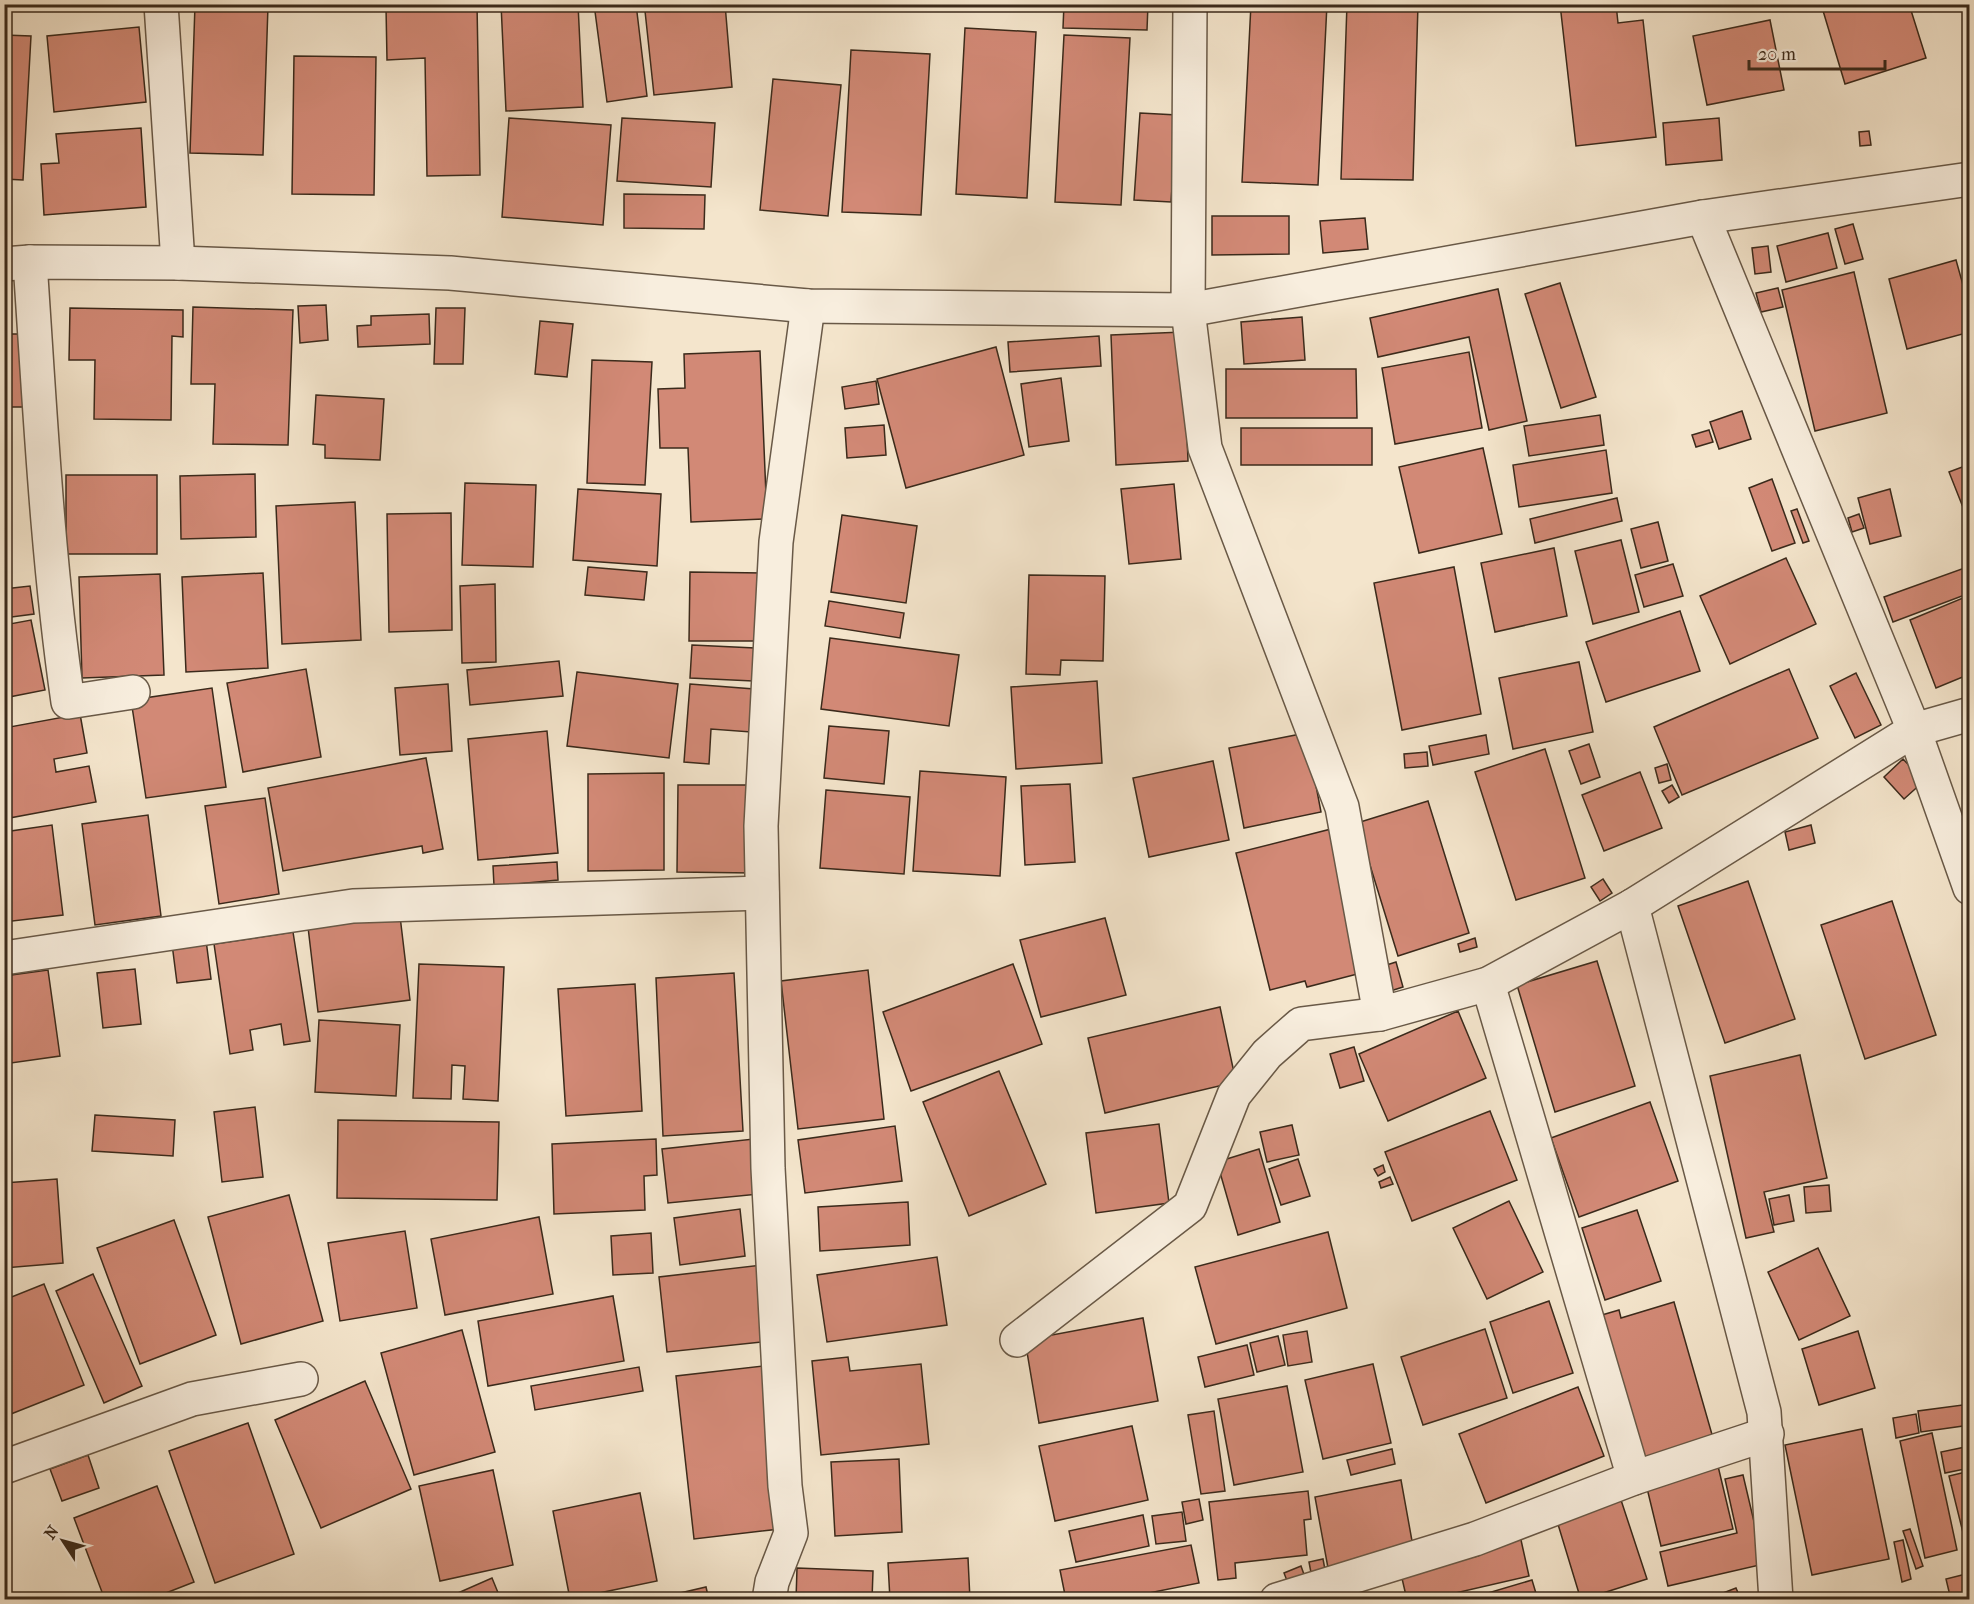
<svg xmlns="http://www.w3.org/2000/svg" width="1974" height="1604" viewBox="0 0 1974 1604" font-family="'IM FELL French Canon',serif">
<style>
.building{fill:#d28976;stroke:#3b2a1b;stroke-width:1.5}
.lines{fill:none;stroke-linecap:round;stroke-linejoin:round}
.minor-casing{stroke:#695947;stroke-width:36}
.minor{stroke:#f8eede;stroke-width:33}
</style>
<rect width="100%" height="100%" fill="#f4e5cc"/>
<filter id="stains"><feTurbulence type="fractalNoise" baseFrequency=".00333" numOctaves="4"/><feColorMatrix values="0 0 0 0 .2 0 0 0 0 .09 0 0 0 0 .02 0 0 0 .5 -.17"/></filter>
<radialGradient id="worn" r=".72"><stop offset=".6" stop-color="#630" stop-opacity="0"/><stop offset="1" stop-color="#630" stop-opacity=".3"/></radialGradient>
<g class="building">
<polygon points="477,4 480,175 427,176 425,58 387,60 386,7"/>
<polygon points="501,4 578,4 583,107 506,111"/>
<polygon points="594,4 636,4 647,96 607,102"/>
<polygon points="703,4 725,4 732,87 654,95 645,11"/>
<polygon points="1064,4 1148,4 1147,30 1063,28"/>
<polygon points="1251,4 1327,4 1318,185 1242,182"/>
<polygon points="1347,4 1418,4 1413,180 1341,179"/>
<polygon points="1560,4 1616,4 1618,23 1643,20 1656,137 1576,146"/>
<polygon points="1821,4 1909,4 1926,58 1845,84"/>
<polygon points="195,5 268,6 263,155 190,153"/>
<polygon points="1770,20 1784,90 1707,105 1693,36"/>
<polygon points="139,27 146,102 54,112 47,36"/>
<polygon points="965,28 1036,32 1027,198 956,194"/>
<polygon points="4,35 31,36 23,180 4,179"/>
<polygon points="1064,35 1130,38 1121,205 1055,202"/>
<polygon points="851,50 930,54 921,215 842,212"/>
<polygon points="294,56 376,57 374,195 292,194"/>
<polygon points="773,79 841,85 828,216 760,210"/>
<polygon points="1140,113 1177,115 1171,202 1134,200"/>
<polygon points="509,118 611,125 603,225 502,217"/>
<polygon points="622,118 715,123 711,187 617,181"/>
<polygon points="1719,118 1722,160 1666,165 1663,123"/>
<polygon points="141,128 146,207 44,215 41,164 59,163 56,134"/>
<polygon points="1869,131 1871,145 1860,146 1859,132"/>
<polygon points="624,194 705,195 704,229 624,228"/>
<polygon points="1212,216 1289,216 1289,254 1212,255"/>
<polygon points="1365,218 1368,249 1323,253 1320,221"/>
<polygon points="1853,224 1863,259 1845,264 1835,229"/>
<polygon points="1828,233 1837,268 1786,282 1777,246"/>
<polygon points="1768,246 1771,272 1755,274 1752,248"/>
<polygon points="1956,260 1970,310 1970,332 1907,349 1889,279"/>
<polygon points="1854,272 1887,413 1815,431 1782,290"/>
<polygon points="1560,283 1596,397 1561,408 1525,294"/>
<polygon points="1778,288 1783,307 1761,312 1756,293"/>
<polygon points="1498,289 1527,421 1489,430 1469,337 1378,357 1370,318"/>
<polygon points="326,305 328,340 300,343 298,306"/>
<polygon points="193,307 293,310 288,445 213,444 215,384 191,384"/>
<polygon points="70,308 183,310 183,337 172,336 171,420 94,419 95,360 69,360"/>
<polygon points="436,308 465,308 463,364 434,364"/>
<polygon points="429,314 430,344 358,347 357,326 371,325 371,316"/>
<polygon points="1302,317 1305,360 1244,364 1241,322"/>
<polygon points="540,321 573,324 567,377 535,374"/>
<polygon points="1183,332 1188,461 1116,465 1111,335"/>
<polygon points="4,334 23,334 24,407 4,407"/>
<polygon points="1099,336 1101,366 1010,372 1008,342"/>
<polygon points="996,347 1024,455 906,488 877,379"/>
<polygon points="760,351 767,519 691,522 688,448 660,448 658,389 685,388 684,354"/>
<polygon points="1469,352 1482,428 1395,444 1382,368"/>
<polygon points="592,360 652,362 645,485 587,483"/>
<polygon points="1226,369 1356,369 1357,418 1226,418"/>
<polygon points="1061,378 1069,441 1029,447 1021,384"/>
<polygon points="876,381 879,404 845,409 842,387"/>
<polygon points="316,395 384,399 380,460 325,458 325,445 313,444"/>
<polygon points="1742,411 1751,439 1719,449 1710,422"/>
<polygon points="1600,415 1604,445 1529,456 1524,426"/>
<polygon points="884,425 886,455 847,458 845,428"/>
<rect x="1241" y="428" width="131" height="37"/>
<polygon points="1709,430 1713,442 1696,447 1692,435"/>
<polygon points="1483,448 1502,534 1419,553 1399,467"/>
<polygon points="1606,450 1612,493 1519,507 1513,465"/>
<polygon points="1970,464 1970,525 1949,472"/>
<polygon points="255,474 256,537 181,539 180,476"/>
<rect x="66" y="475" width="91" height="79"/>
<polygon points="1772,479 1795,543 1772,551 1749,488"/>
<polygon points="465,483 536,485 533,567 462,565"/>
<polygon points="1174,484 1181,559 1129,564 1121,489"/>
<polygon points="578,489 661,494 657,566 573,560"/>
<polygon points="1890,489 1901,536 1870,544 1858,498"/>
<polygon points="1617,498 1622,521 1535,543 1530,519"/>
<polygon points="355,502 361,640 282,644 276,506"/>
<polygon points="1797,509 1809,541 1803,543 1791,511"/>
<polygon points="451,513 452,630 389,632 387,514"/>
<polygon points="1859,514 1864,528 1852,532 1848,518"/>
<polygon points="842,515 917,526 906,603 831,592"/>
<polygon points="1658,522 1668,561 1641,568 1631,529"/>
<polygon points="1621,540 1639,612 1593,624 1575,551"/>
<polygon points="1554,548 1567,616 1495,632 1481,563"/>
<polygon points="1786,558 1816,624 1730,664 1700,596"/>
<polygon points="1673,564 1683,596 1644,607 1635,575"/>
<polygon points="1970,566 1970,593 1893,622 1884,597"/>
<polygon points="588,567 647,572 644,600 585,595"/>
<polygon points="1454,567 1481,714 1402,730 1374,583"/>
<polygon points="690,572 764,573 764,641 689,641"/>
<polygon points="263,573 268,668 186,672 182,577"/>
<polygon points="160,574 164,675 82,678 79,577"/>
<polygon points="1029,575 1105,576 1103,661 1061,660 1060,675 1026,674"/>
<polygon points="495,584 496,662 462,663 460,586"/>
<polygon points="30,586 34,614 4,618 4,589"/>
<polygon points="1970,595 1970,674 1936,688 1910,620"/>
<polygon points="829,601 904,613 900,638 825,626"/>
<polygon points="1680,611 1700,671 1606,702 1586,642"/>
<polygon points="31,620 45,690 4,698 4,625"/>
<polygon points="830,638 959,655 949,726 821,709"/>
<polygon points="692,645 755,648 753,681 690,678"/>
<polygon points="559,661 563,696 470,705 467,670"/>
<polygon points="1579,662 1593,732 1513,749 1499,678"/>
<polygon points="306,669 321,757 243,772 227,683"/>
<polygon points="1789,669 1818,738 1682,795 1654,727"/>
<polygon points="577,672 678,684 669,758 567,746"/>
<polygon points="1856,673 1881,725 1855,738 1830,686"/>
<polygon points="1097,681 1102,763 1016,769 1011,687"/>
<polygon points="448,684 452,751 400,755 395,688"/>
<polygon points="690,684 754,689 751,732 711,729 709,764 684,762"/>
<polygon points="212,688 226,787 146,798 131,700"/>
<polygon points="80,714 87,753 54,759 56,772 89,766 96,802 4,819 4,728"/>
<polygon points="829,726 889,731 884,784 824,778"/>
<polygon points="547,731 558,853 478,860 468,739"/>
<polygon points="1306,733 1321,812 1244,828 1229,748"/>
<polygon points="1486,735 1489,754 1433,765 1429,746"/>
<polygon points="1589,744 1600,777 1581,784 1569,751"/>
<polygon points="1545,749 1585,878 1516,900 1475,772"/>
<polygon points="1427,752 1428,766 1405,768 1404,754"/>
<polygon points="426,758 443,849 423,853 422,846 283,871 268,788"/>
<polygon points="1903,759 1924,781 1904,799 1884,777"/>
<polygon points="1213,761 1229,840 1149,857 1133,778"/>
<polygon points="1667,764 1671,780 1659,783 1655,768"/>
<polygon points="920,771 1006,777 1000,876 913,871"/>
<polygon points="1640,772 1662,828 1604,851 1582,795"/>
<polygon points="664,773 664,870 588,871 588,774"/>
<polygon points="1070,784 1075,862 1025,865 1021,786"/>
<polygon points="678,785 753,785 753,873 677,872"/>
<polygon points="1672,785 1679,797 1669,803 1662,791"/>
<polygon points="826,790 910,797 904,874 820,868"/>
<polygon points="265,798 279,894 219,904 205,806"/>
<polygon points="1428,801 1469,933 1398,956 1357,823"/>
<polygon points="148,815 161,916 95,925 82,824"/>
<polygon points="52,825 63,915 4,922 4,832"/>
<polygon points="1811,825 1815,843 1789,850 1785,832"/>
<polygon points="1335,828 1369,971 1307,987 1305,981 1270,990 1236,853"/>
<polygon points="557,862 558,880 494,886 493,866"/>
<polygon points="1603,879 1612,893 1600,901 1591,887"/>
<polygon points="1748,881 1795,1019 1725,1043 1678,906"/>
<polygon points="1892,901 1936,1035 1865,1059 1821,925"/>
<polygon points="400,916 410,1000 318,1012 308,927"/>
<polygon points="1105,918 1126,995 1041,1017 1020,940"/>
<polygon points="293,932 310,1041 284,1045 281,1024 250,1030 253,1050 230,1054 214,944"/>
<polygon points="1475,938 1477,947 1460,952 1458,944"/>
<polygon points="206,940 211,979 177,983 172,944"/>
<polygon points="1597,961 1635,1086 1555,1112 1517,985"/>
<polygon points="1396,962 1403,987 1381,994 1374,969"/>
<polygon points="419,964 504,967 498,1101 463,1099 465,1066 452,1065 451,1099 413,1098"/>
<polygon points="1013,964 1042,1044 911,1091 883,1012"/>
<polygon points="135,969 141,1024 103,1028 97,973"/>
<polygon points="48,970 60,1056 4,1064 4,976"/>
<polygon points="868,970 884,1119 798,1129 781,981"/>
<polygon points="734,973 743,1131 663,1136 656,978"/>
<polygon points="635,984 642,1111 566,1116 558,989"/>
<polygon points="1220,1007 1236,1082 1105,1113 1088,1038"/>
<polygon points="1458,1011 1486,1078 1388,1121 1359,1054"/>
<polygon points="319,1020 400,1025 396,1096 315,1092"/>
<polygon points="1354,1047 1364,1081 1340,1088 1330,1054"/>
<polygon points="1800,1055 1827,1178 1764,1192 1774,1232 1746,1238 1710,1076"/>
<polygon points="999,1071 1046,1184 969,1216 923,1102"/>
<polygon points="1650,1102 1678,1181 1579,1217 1551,1138"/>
<polygon points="255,1107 263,1177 222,1182 214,1112"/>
<polygon points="1490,1111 1517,1180 1412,1221 1385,1152"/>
<polygon points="95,1115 175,1120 173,1156 92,1151"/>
<polygon points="338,1120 499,1122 497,1200 337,1198"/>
<polygon points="1159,1124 1169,1203 1096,1213 1086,1133"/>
<polygon points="1292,1125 1299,1155 1267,1162 1260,1132"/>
<polygon points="895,1126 902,1181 805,1193 798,1140"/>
<polygon points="763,1138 768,1193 668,1203 662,1149"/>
<polygon points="656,1139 657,1175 644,1176 645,1210 554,1214 552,1144"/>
<polygon points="1259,1149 1280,1222 1238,1235 1217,1162"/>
<polygon points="1298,1159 1310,1196 1281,1205 1269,1169"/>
<polygon points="1383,1165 1385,1172 1378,1176 1374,1169"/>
<polygon points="1390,1177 1393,1184 1381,1188 1379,1182"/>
<polygon points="57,1179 63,1263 4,1268 4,1183"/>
<polygon points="1829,1185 1831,1211 1806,1213 1804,1187"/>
<polygon points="289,1195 323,1321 241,1344 208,1217"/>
<polygon points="1789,1195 1794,1221 1774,1225 1769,1199"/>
<polygon points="1509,1201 1543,1272 1487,1299 1453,1228"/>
<polygon points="908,1202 910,1245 820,1251 818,1207"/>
<polygon points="740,1209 745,1256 680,1265 674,1218"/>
<polygon points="1637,1210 1661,1281 1605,1300 1582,1228"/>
<polygon points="539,1217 553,1294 445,1315 431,1239"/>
<polygon points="174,1220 216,1335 140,1364 97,1248"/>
<polygon points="405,1231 417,1308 340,1321 328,1243"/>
<polygon points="1328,1232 1347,1308 1216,1344 1195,1267"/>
<polygon points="651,1233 653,1273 613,1275 611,1236"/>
<polygon points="1818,1248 1850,1316 1799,1340 1768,1272"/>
<polygon points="937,1257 947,1325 827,1342 817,1275"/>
<polygon points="762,1265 771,1341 667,1352 659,1277"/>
<polygon points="93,1274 142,1386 104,1403 56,1291"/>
<polygon points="44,1284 84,1385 11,1414 4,1397 4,1300"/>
<polygon points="613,1296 624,1361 488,1386 478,1321"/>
<polygon points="1549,1301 1573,1373 1513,1393 1490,1322"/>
<polygon points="1674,1302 1713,1438 1637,1460 1595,1317 1619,1310 1621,1318"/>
<polygon points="1143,1318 1158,1401 1039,1423 1025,1340"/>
<polygon points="1485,1329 1507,1398 1423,1425 1401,1357"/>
<polygon points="462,1330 495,1452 414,1475 381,1353"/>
<polygon points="1307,1331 1312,1362 1288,1366 1283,1335"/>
<polygon points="1858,1331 1875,1388 1819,1405 1802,1349"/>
<polygon points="1278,1336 1285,1365 1257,1372 1250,1343"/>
<polygon points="1247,1345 1254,1375 1205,1387 1198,1357"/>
<polygon points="848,1357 850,1371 921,1364 929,1444 821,1455 812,1361"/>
<polygon points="1373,1364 1391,1443 1323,1459 1305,1380"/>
<polygon points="763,1366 780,1529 694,1539 676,1376"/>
<polygon points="639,1367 643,1391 535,1410 531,1386"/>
<polygon points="365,1381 411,1489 321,1528 275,1420"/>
<polygon points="1287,1386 1303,1472 1234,1485 1218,1399"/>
<polygon points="1578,1387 1604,1456 1486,1503 1459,1434"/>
<polygon points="1970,1404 1970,1425 1921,1432 1918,1411"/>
<polygon points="1214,1411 1225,1491 1201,1494 1188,1415"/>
<polygon points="1916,1414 1919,1433 1896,1438 1893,1418"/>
<polygon points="248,1423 294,1554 215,1583 169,1451"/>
<polygon points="1132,1426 1148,1500 1055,1521 1039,1446"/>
<polygon points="1862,1429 1889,1559 1812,1575 1785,1445"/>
<polygon points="1932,1433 1957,1550 1925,1558 1900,1441"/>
<polygon points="1970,1446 1970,1468 1945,1473 1941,1452"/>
<polygon points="1392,1449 1395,1464 1351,1475 1347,1460"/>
<polygon points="88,1455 99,1488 62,1501 50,1469"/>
<polygon points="899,1459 902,1532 835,1536 831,1462"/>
<polygon points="1718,1466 1733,1529 1661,1546 1646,1484"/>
<polygon points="493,1470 513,1565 440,1581 419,1486"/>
<polygon points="1970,1471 1970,1548 1967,1549 1949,1476"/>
<polygon points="1743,1475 1764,1564 1668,1586 1660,1552 1737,1533 1725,1479"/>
<polygon points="1401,1480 1414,1552 1328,1568 1315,1497"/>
<polygon points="157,1486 194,1582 148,1600 105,1600 74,1518"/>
<polygon points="1308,1491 1311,1519 1304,1520 1307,1555 1235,1563 1236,1578 1218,1580 1209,1502"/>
<polygon points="640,1493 657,1581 570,1599 553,1511"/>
<polygon points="1199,1499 1203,1520 1186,1524 1182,1502"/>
<polygon points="1621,1500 1647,1579 1581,1600 1557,1521"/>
<polygon points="1182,1512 1186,1541 1156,1544 1152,1516"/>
<polygon points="1143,1515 1149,1546 1076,1562 1069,1531"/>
<polygon points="1910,1529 1923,1566 1916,1569 1903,1531"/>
<polygon points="1519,1531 1529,1576 1425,1600 1407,1600 1401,1574 1478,1556 1474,1542"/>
<polygon points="1903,1540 1911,1579 1902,1582 1894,1542"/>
<polygon points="1191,1545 1199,1583 1114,1600 1066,1600 1060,1570"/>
<polygon points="968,1558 970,1600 890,1600 888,1563"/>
<polygon points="1323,1559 1326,1575 1312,1578 1309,1562"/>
<polygon points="1301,1566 1307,1583 1291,1591 1284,1573"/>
<polygon points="797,1568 873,1571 872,1600 796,1600"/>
<polygon points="1970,1573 1970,1600 1951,1600 1946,1579"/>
<polygon points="492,1578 501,1600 442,1600"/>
<polygon points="1532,1580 1538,1600 1490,1600 1488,1593"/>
<polygon points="706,1587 709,1600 650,1600"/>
<polygon points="1736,1588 1741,1600 1705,1600"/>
<polygon points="1915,1594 1916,1600 1888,1600"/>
</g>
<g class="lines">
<g class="minor-casing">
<g id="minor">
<polyline points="161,4 178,263"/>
<polyline points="1190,4 1188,310 1205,448 1342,807 1380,1014"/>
<polyline points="1703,217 1914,730 1970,888"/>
<path d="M 30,262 C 40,409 47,556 68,702 L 133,692"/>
<polyline points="4,264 30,262 178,263 450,273 808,306 1188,310 1703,217 1970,179"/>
<polyline points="1632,906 1764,1412 1776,1600"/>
<polyline points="4,958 353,906 762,893"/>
<polyline points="1488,984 1634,1478"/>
<polyline points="1017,1340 1190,1206 1234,1095 1267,1054 1301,1024 1380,1014 1488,984 1632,906 1914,730 1970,714"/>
<polyline points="4,1467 192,1399 301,1379"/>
<polyline points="769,1600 772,1582 791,1533 785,1486 768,1168 761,826 776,542 808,306"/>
<polyline points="1277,1600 1475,1539 1634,1478 1767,1434"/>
</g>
</g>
<use href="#minor" class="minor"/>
</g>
<rect width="1974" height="1604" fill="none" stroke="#f4e5cc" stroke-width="24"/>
<rect x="6" y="6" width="1962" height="1592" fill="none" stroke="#3b2a1b" stroke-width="3"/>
<rect x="12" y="12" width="1950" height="1580" fill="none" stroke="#3b2a1b" stroke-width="1.5"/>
<g transform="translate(63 1541) rotate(306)" stroke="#f8eede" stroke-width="4.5" paint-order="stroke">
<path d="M0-4.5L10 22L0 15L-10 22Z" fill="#3b2a1b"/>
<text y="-9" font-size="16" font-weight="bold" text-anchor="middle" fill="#3b2a1b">N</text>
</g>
<path d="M1749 60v9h136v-9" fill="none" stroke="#3b2a1b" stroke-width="3"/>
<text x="1758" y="60" font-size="18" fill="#3b2a1b" stroke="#f8eede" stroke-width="4.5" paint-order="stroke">20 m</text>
<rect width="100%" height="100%" filter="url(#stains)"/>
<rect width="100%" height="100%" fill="url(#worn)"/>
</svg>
